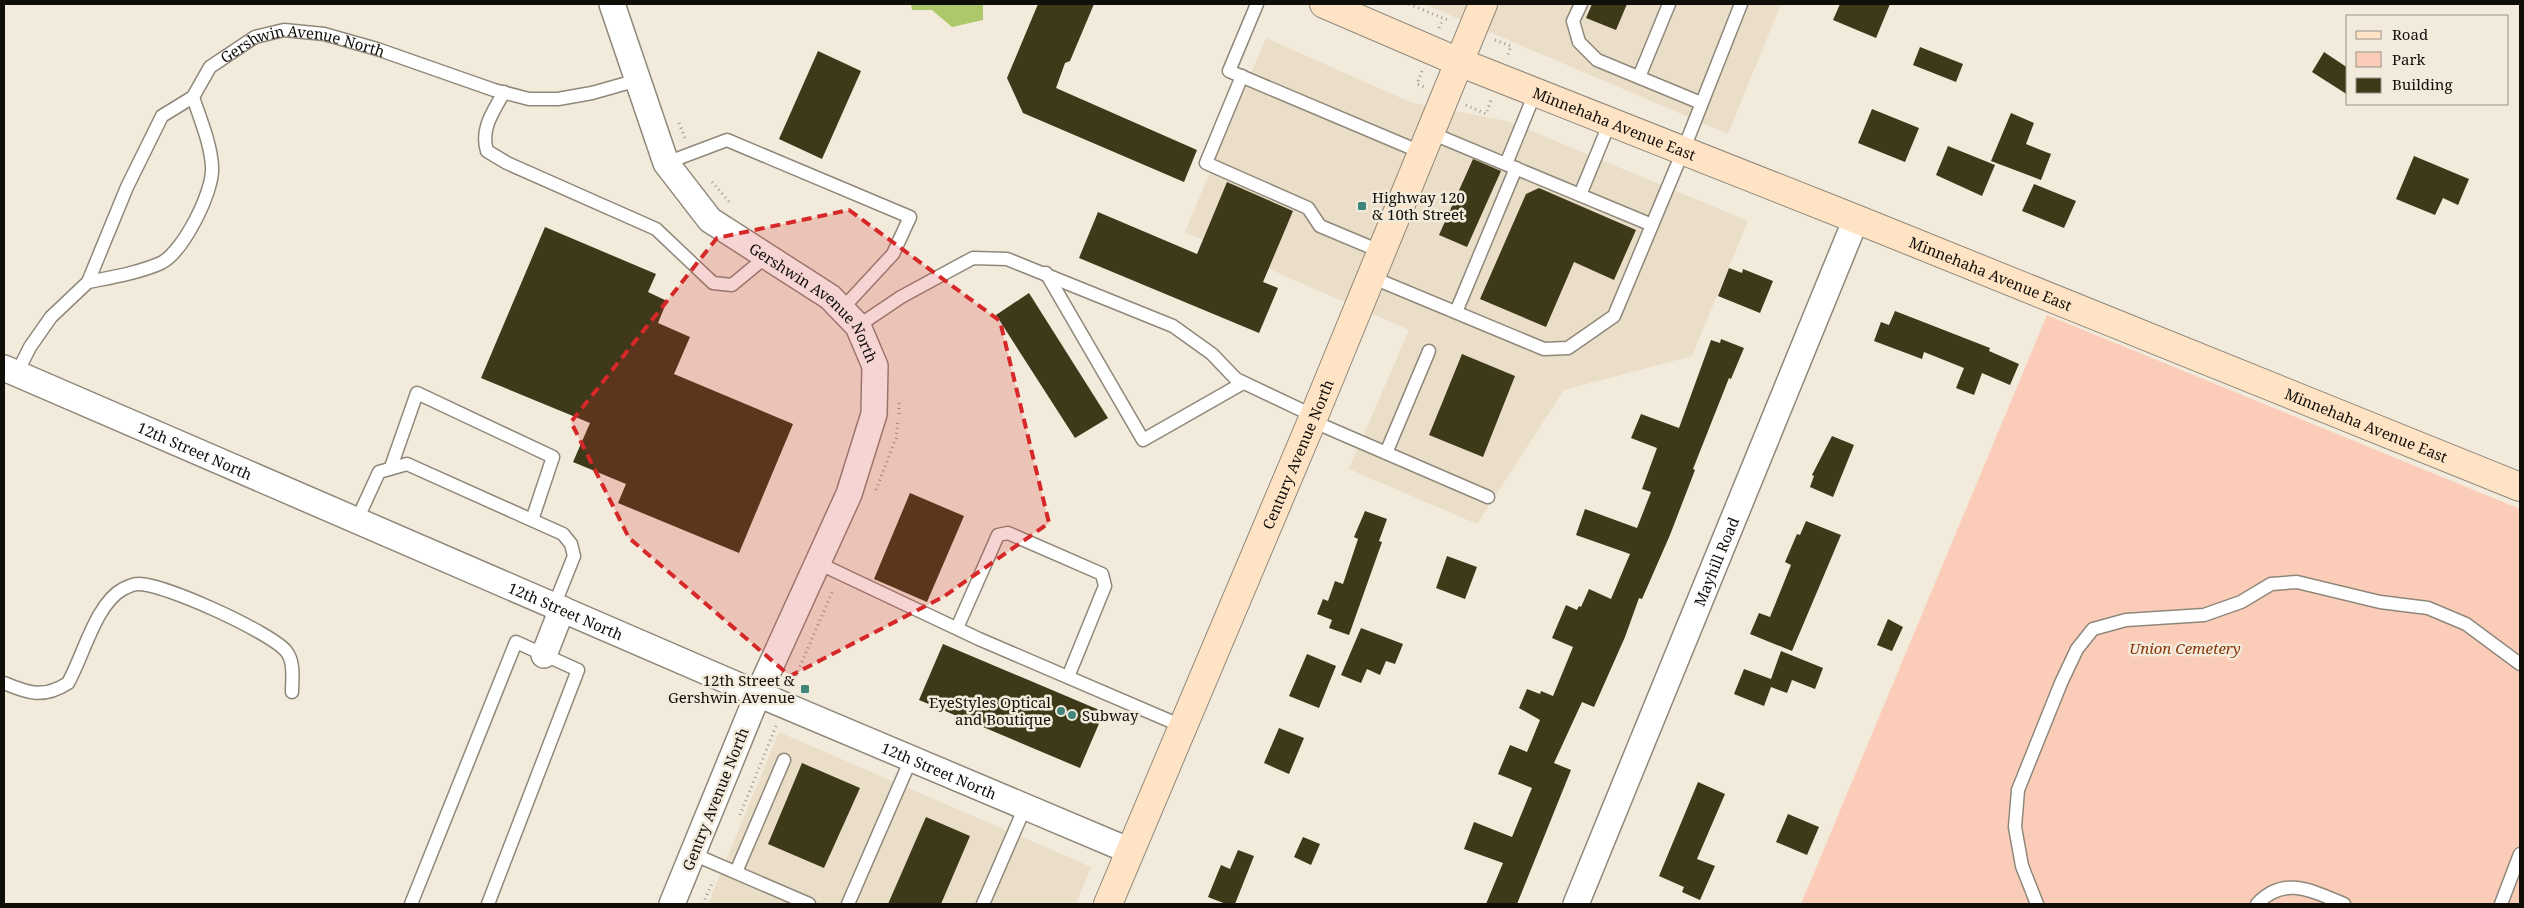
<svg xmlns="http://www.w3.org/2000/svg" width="2524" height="908" viewBox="0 0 2524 908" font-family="'Noto Serif',serif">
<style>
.built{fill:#eadec8}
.green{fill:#fbcdb9}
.water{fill:#acc86a}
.building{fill:#3d3919}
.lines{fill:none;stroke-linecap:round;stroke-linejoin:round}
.lane-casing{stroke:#8f887a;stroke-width:15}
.street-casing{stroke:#8f887a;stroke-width:28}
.secondary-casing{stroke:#8f887a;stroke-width:30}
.path{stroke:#9e988d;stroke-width:3;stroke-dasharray:1 4;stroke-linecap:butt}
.lane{stroke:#fff;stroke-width:12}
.street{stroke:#fff;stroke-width:25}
.secondary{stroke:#ffe3c5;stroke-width:28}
.marked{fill:#d62828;fill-opacity:0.2;stroke:#d62828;stroke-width:4;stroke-dasharray:10 6;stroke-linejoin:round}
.poi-dot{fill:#40857a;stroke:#f2eadb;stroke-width:2}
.labels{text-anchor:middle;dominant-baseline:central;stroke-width:5;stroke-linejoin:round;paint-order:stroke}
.street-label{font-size:15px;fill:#100e09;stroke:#f2eadb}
.poi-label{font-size:15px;fill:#100e09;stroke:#f2eadb;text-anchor:start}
.park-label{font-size:15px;font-style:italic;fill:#873606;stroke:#f2eadb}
</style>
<rect width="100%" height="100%" fill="#f2eadb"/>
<g class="built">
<polygon points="1424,4 1781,4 1728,134"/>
<polygon points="1266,38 1410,102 1507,121 1748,221 1692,356 1564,390 1477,524 1349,469 1409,330 1185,232"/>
<polygon points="779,732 1091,867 1076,904 708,904"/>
</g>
<polygon class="green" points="2047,315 2520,509 2520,904 1801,904"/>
<polygon class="water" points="911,4 983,4 983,20 952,27 932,10 912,10"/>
<g class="building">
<polygon points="1038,4 1094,4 1070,61 1065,63 1056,88 1197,150 1184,182 1023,113 1007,78"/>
<polygon points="1592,4 1627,4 1616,30 1586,18"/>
<polygon points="1840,4 1890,4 1876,38 1833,20"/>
<polygon points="1920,47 1963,64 1956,82 1913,65"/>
<polygon points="818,51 861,71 822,159 779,139"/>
<polygon points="2324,52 2348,68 2348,95 2312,72"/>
<polygon points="1872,109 1919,128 1905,162 1858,143"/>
<polygon points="2011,113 2034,123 2026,144 2051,154 2041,180 1991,161"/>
<polygon points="1948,146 1995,165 1982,196 1936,175"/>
<polygon points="2414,156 2469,179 2458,205 2443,198 2435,215 2396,199"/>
<polygon points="1473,159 1501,171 1467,247 1439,235"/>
<polygon points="1227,182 1293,211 1263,282 1278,288 1259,333 1079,258 1098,212 1197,254"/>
<polygon points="2034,184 2076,201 2064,228 2022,211"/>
<polygon points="1539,188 1636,230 1614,280 1574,262 1546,327 1480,299 1526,194"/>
<polygon points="545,227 656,274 648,292 667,301 658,323 690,337 674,374 793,424 739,553 618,503 626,484 573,462 590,423 481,378"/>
<polygon points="1729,268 1742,273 1743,269 1773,281 1760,313 1718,296"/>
<polygon points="1029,293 1108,418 1075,438 996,315"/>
<polygon points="1895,311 1990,348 1989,351 2019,364 2010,385 1982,373 1974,395 1956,388 1964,368 1924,352 1922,359 1874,341 1881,322 1889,325"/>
<polygon points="1721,339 1744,348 1731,379 1729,378 1693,469 1695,470 1670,535 1642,599 1639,598 1625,637 1594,707 1582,702 1554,763 1571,770 1517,904 1486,904 1503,863 1464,849 1474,822 1512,837 1532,788 1498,774 1510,745 1527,752 1540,720 1519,708 1527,689 1540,694 1541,691 1553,696 1573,647 1552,638 1566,605 1577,610 1579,606 1581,607 1589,589 1611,599 1630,554 1576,535 1585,509 1637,528 1651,492 1642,489 1657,448 1631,438 1641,414 1679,428 1711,340 1720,343"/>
<polygon points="1462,354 1515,376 1483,457 1429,435"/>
<polygon points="1832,436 1854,445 1833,497 1810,487 1814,476 1812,475"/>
<polygon points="910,493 964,516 927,602 874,579"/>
<polygon points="1365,511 1387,519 1379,541 1382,542 1349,635 1329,628 1332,620 1317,614 1323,599 1328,601 1335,581 1343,584 1358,539 1354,537"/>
<polygon points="1806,521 1841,535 1792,651 1750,634 1759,613 1770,617 1791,565 1785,562 1797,534 1800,535"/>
<polygon points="1447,556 1477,567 1465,599 1436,588"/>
<polygon points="1888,619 1903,627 1892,651 1877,645"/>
<polygon points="1361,628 1403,644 1395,664 1386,661 1380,675 1367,669 1361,683 1341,675"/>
<polygon points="943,644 1104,712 1080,768 919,700"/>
<polygon points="1781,651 1823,668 1815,689 1792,680 1787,693 1771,687 1764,706 1734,694 1744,669 1771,679"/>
<polygon points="1307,654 1336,666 1319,708 1289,696"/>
<polygon points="1279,728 1304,738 1289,774 1264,763"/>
<polygon points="802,763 860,788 824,868 768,844"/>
<polygon points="1698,782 1725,794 1697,859 1715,866 1700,900 1682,892 1684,887 1659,876"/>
<polygon points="1788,814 1819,827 1807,855 1776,842"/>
<polygon points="926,817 970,836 941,904 888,904"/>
<polygon points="1303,837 1320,844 1311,865 1294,857"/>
<polygon points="1238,850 1254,856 1235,904 1226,904 1208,897 1221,865 1230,869"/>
</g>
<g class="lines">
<g class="lane-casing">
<g id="lane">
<polyline points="1257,4 1229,71 1423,153"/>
<polyline points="1581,4 1573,21 1579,42 1597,60 1701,103"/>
<polyline points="1242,76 1206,163 1308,208 1320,226 1382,252"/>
<polyline points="1639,77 1669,4"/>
<path d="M 504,92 C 494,111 480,128 487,151 L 507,163 L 656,229 L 713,283 L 732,285 L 767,256"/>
<polyline points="1431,133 1652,225"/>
<polyline points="666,163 727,140 910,217 893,254 842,309"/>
<polyline points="1506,164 1535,93"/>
<polyline points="1580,195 1610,122"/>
<polyline points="1046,273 1143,440 1243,383"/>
<polyline points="1371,277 1544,349 1568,348 1614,316 1683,151 1741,4"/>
<path d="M 88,282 C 113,277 138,273 161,263 C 183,252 214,191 212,167 C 211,144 200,119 193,97"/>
<polyline points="1456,312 1516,168"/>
<polyline points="858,326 901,297 973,258 1007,259 1173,326 1212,354 1236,379 1314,416"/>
<path id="s1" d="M 17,373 L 30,347 L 51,317 L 88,282 L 127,187 L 162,116 L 193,97 L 210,67 L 255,37 L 284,30 L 324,34 L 377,49 L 494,90 L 529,99 L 558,99 L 592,93 L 638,80"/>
<polyline points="1312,421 1488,497"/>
<polyline points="1386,453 1429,351"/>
<polyline points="391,467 417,393 553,457 532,520"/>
<polyline points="357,520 379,472 407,464 563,534 571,544 574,556 554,606"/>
<polyline points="818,563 979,639 1184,727"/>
<polyline points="957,628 998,535 1008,533 1102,574 1105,586 1068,677"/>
<path d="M 4,683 C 28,693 43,699 68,683 C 83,657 96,603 123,589 C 127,587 134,584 138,584 C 163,583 270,632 286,651 C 295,662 292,680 292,692"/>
<polyline points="693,854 809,904"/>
<polyline points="736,872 784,760"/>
<polyline points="411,904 516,642 578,670 488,904"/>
<polyline points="848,904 911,759"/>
<polyline points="983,904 1025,807"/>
<polyline points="2037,904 2022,866 2015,827 2018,790 2061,683 2077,649 2093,629 2126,620 2204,615 2241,602 2271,584 2297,582 2380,602 2428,608 2466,624 2520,664"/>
<path d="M 2257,904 C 2284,875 2312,891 2344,904"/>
<polyline points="2501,904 2520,854"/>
</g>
</g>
<g class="street-casing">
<g id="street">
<path id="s2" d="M 612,4 L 666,163 L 710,220 L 830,297 L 858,326 L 875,366 L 874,414 L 849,494 L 758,694 L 672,904"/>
<path id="s3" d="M 4,368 L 758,694 L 1130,851"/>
<polyline points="544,655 562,609"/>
<path id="s4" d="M 1576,904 L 1856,219"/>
</g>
</g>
<g class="secondary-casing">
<g id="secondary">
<path id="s5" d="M 1324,4 L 1459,62 L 1856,219 L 2520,487"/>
<path id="s6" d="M 1108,904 L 1314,416 L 1483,4"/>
</g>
</g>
<g class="path">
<polyline points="1409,4 1450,21"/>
<polyline points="1439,28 1443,19"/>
<polyline points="1495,40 1511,46 1507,57"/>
<polyline points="1422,71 1417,84 1424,87"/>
<polyline points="1466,105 1486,114 1491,100"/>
<polyline points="679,123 685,138"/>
<polyline points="712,182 731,204"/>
<polyline points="899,414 899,400"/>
<polyline points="876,490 896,438 898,420"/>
<polyline points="792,685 833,590"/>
<polyline points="740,815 776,726"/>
<polyline points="703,904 713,881"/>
</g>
<use href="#lane" class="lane"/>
<use href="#street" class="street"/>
<use href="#secondary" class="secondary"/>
</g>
<path class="marked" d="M 849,210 L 1000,321 L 1049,523 L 943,597 L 790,676 L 629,538 L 571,422 L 717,238 Z"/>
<g class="poi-dot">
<rect x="1357" y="201" width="10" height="10" rx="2.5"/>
<rect x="800" y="684" width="10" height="10" rx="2.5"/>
<circle cx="1061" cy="711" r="5"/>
<circle cx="1072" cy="715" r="5"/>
</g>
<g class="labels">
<g class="street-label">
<text stroke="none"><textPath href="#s1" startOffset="470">Gershwin Avenue North</textPath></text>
<text stroke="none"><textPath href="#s5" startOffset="314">Minnehaha Avenue East</textPath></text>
<text stroke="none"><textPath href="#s5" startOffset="719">Minnehaha Avenue East</textPath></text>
<text stroke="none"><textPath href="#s2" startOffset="375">Gershwin Avenue North</textPath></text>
<text stroke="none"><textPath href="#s5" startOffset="1124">Minnehaha Avenue East</textPath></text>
<text stroke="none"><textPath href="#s3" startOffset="208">12th Street North</textPath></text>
<text stroke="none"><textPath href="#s6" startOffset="488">Century Avenue North</textPath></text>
<text stroke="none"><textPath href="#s4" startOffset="370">Mayhill Road</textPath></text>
<text stroke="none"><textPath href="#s3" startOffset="612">12th Street North</textPath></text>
<text stroke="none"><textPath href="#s3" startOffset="1018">12th Street North</textPath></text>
<text transform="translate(715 799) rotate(-68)">Gentry Avenue North</text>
</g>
<g class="poi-label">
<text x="1372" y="197">Highway 120<tspan x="1372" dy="17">&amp; 10th Street</tspan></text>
<text x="795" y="680" text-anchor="end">12th Street &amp;<tspan x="795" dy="17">Gershwin Avenue</tspan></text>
<text x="1051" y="702" text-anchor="end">EyeStyles Optical<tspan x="1051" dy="17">and Boutique</tspan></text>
<text x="1082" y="715">Subway</text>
</g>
<g class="park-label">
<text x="2185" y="648">Union Cemetery</text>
</g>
</g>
<rect width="2524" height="908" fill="none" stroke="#100e09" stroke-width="10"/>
<rect x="2346" y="15" width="162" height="90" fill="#f2eadb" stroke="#989287"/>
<rect x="2356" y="31" width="25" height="8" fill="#ffe3c5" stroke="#989287"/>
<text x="2392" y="40" font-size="15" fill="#100e09">Road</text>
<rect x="2356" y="52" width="25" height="15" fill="#fbcdb9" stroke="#989287"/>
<text x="2392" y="65" font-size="15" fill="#100e09">Park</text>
<rect x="2356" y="78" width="25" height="15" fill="#3d3919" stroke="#989287"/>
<text x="2392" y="90" font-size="15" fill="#100e09">Building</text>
</svg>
